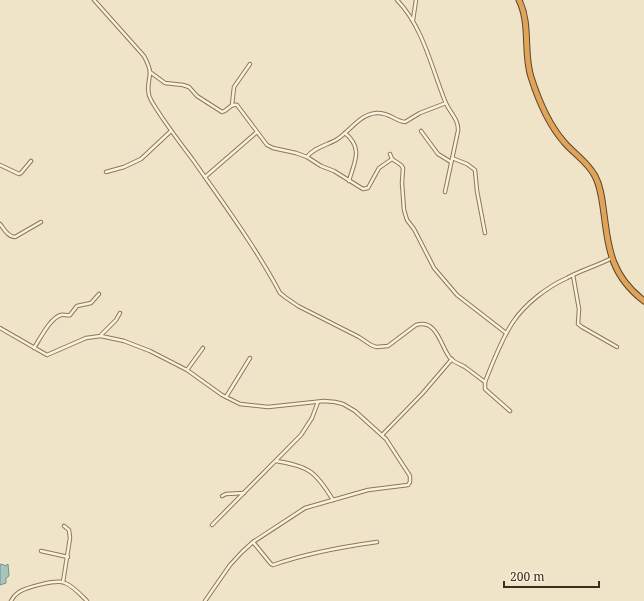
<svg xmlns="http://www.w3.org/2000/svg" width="644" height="601" viewBox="0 0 644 601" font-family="'Noto Serif',serif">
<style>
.water{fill:#a9c4bc;stroke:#6f938a}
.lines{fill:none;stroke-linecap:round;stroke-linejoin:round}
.street-casing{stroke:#8d765c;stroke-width:4.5}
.highway-casing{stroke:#5b4430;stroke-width:7}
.street{stroke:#faf1dc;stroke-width:2.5}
.highway{stroke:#e0a458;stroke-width:5}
</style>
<rect width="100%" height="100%" fill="#f0e4c8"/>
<polygon class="water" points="0,564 4,565 5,566 8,564 9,576 6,578 6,583 0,585"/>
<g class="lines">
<g class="street-casing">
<g id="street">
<path d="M 94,0 L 144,56 C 147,62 150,67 150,73 C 149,83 146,91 151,100 C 163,121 178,140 193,160 C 223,203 255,246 280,293 L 285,297 L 298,306 L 359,337 L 371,345 L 376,347 L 388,346 L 416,325 C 438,318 441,349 451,359 C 455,363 460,364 465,367 C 472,372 478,377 485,382"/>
<path d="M 397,0 C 423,27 431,66 445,101 C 449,112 459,119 458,131 L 445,192"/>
<polyline points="413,20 416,0"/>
<path d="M 150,72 L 165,83 L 183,85 L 189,87 L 197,96 L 222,112 C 228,111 230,103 237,105 L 267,145 L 273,148 L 296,153 L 307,157 L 321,166 L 334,171 L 363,189 L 368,188 L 379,168 L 392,159"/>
<polyline points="232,105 234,87 250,64"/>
<polyline points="421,131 438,154 451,162"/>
<path d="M 345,133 C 364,149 354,162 349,181"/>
<polyline points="390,154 392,159 401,165 403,168 402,183 404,210 407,220 414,229 434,268 457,295 506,333"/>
<path d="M 307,157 C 313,148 327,145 336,140 C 350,132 358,115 376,113 C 390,112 394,121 405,122 L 420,113 L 446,103"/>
<polyline points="452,158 467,164 475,170 477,191 485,233"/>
<polyline points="0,165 19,174 21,173 31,161"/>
<polyline points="106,172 124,167 141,159 171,131"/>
<polyline points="205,177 257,132"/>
<path d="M 0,224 C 4,229 8,237 15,237 L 41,222"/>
<polyline points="573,275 579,309 578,324 582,327 617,347"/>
<polyline points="0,328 47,355 86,338 101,336 124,341 150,351 187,370 222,395 240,404 268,407 324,401 335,402 343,404 355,411 386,439 410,476 410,482 408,485 368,490 305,508 253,542 242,552 230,565 205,601"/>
<polyline points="101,335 116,320 120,313"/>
<path d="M 34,348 C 40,339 50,318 61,315 C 64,314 67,316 70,315 L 77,306 L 91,303 L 99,294"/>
<polyline points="187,370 203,348"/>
<polyline points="226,397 250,358"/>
<path d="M 510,411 L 485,389 L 485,382 C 493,362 501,340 513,322 C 525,304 547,287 567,278 C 581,270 597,266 612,258"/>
<polyline points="382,435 422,394 452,359"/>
<path d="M 276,461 C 309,466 316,472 333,500"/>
<polyline points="222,496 226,494 244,493"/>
<polyline points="212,525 301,435 312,418 318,402"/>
<path d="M 253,542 L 271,564 L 273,565 C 307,553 341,547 377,542"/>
<polyline points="41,551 68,557"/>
<polyline points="63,582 70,538 69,530 64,526"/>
<path d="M 11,601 C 13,597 16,594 19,592 C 27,587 57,579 65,583 C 73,586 81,595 87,601"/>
</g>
</g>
<g class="highway-casing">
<path id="highway" d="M 519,0 C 531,25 523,52 531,77 C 538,99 549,125 564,142 C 574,154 587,161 595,176 C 601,187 602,200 604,214 C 609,252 612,276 644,301"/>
</g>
<use href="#street" class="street"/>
<use href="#highway" class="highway"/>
</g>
<path d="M504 581v6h95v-6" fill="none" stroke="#3d2e20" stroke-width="2"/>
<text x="510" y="581" font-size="12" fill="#3d2e20" stroke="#f7eed8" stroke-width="3" paint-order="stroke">200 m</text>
</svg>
